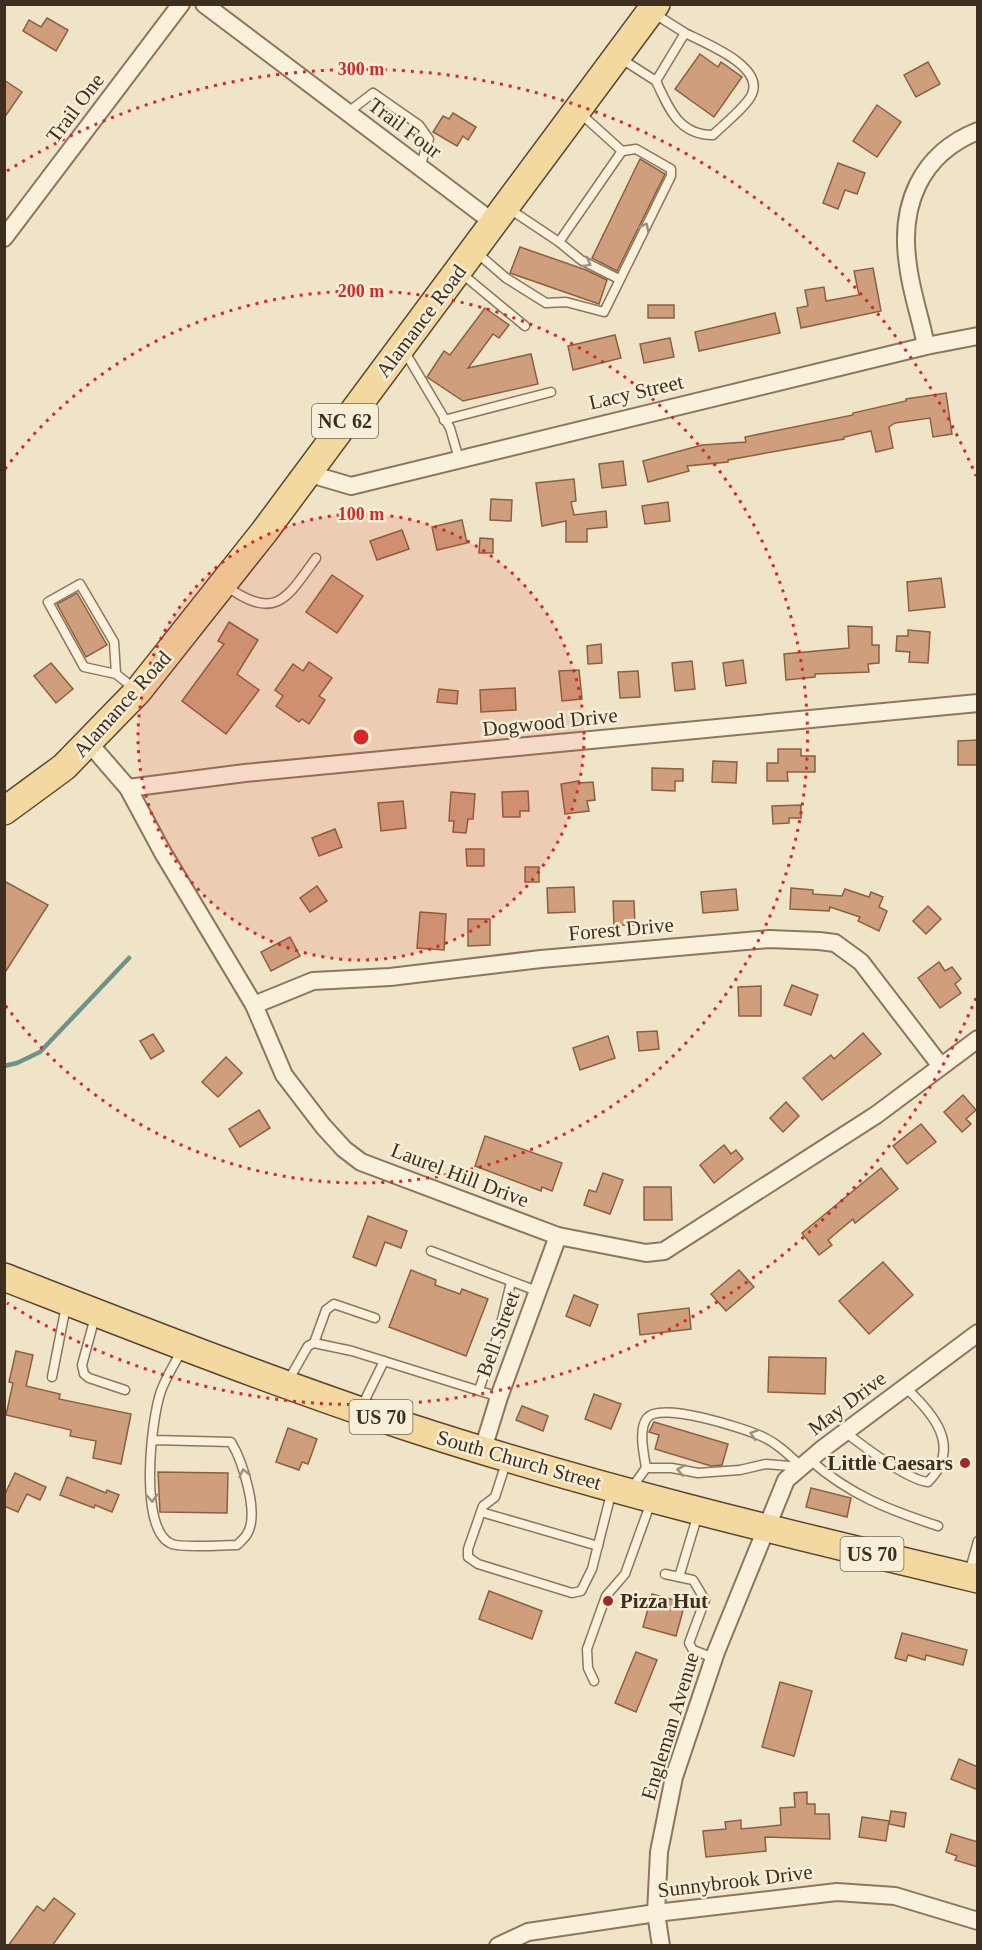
<svg xmlns="http://www.w3.org/2000/svg" width="982" height="1950" viewBox="0 0 982 1950" font-family="'Times New Roman',serif">
<style>
.lines{fill:none;stroke-linecap:round;stroke-linejoin:round}
.stream{stroke:#6f938a;stroke-width:4.5}
.building{fill:#cf9f7d;stroke:#8d5f41;stroke-width:1.5}
.lane-casing{stroke:#8d765c;stroke-width:11}
.street-casing{stroke:#8d765c;stroke-width:20}
.primary-casing{stroke:#5b4430;stroke-width:30}
.lane{stroke:#faf1dc;stroke-width:8}
.street{stroke:#faf1dc;stroke-width:16}
.primary{stroke:#f3d9a0;stroke-width:27}
.oneway{stroke:#9c907e}
.ring{fill:none;stroke:#d62828;stroke-width:3;stroke-dasharray:3 6}
.poi-dot{fill:#9e2a2b;stroke:#f7eed8;stroke-width:2}
.labels{text-anchor:middle;dominant-baseline:central;stroke-width:5;stroke-linejoin:round;paint-order:stroke}
.shield{fill:#f7eed8;stroke:#756857;stroke-width:1.5}
.shield-label{font-size:20px;font-weight:bold;fill:#3d2e20}
.street-label{font-size:21px;fill:#3d2e20;stroke:#f7eed8}
.poi-label{font-size:21px;font-weight:bold;fill:#3d2e20;stroke:#f7eed8;text-anchor:end}
.centre{fill:#d62828;stroke:#f7eed8;stroke-width:3}
.ring-label{font-size:18px;text-anchor:middle;font-weight:bold;fill:#d62828;stroke:#f7eed8;stroke-width:5;stroke-linejoin:round;paint-order:stroke}
</style>
<rect width="100%" height="100%" fill="#f0e4c8"/>
<g class="lines">
<polyline class="stream" points="4,1066 17,1063 40,1052 129,958"/>
</g>
<g class="building">
<polygon points="47,18 68,30 56,51 23,31 29,20 41,27"/>
<polygon points="700,54 718,67 721,62 742,77 714,117 675,89"/>
<polygon points="928,62 940,84 916,97 904,75"/>
<polygon points="4,80 22,92 4,118"/>
<polygon points="877,105 901,122 877,157 853,141"/>
<polygon points="453,113 476,127 468,140 463,136 457,146 433,132 443,116 449,119"/>
<polygon points="640,159 665,174 617,271 592,258"/>
<polygon points="838,163 865,173 857,194 845,190 838,209 823,203"/>
<polygon points="520,247 586,270 607,280 599,304 510,273"/>
<polygon points="873,268 881,311 801,328 797,308 808,306 805,290 824,287 826,301 859,295 854,271"/>
<rect x="648" y="305" width="26" height="13"/>
<polygon points="485,308 509,325 499,338 493,334 468,368 531,354 538,384 463,401 427,377 444,351 450,355"/>
<polygon points="775,313 780,333 699,351 695,332"/>
<polygon points="615,335 621,358 573,370 568,346"/>
<polygon points="670,338 674,357 644,363 640,344"/>
<polygon points="946,393 952,434 933,437 930,418 895,423 889,427 893,448 876,452 871,431 844,437 844,439 728,460 728,462 687,466 689,471 648,482 643,461 702,445 746,442 745,437 853,415 853,413 906,401 906,399"/>
<polygon points="623,461 626,485 602,488 599,464"/>
<polygon points="574,479 576,501 571,502 574,515 606,511 607,527 587,529 587,542 566,542 566,521 542,526 536,483"/>
<polygon points="491,499 512,500 511,521 490,520"/>
<polygon points="668,502 670,521 645,524 642,506"/>
<polygon points="462,520 467,543 437,550 432,527"/>
<polygon points="402,530 409,549 377,560 370,541"/>
<polygon points="480,538 493,539 493,553 479,553"/>
<polygon points="332,575 363,596 337,633 306,612"/>
<polygon points="941,578 945,607 909,611 907,582"/>
<polygon points="77,593 107,645 86,657 57,604"/>
<polygon points="229,622 258,640 237,674 259,690 226,734 182,701 224,644 218,641"/>
<polygon points="848,626 872,627 872,645 879,645 879,663 868,664 869,672 815,674 815,677 786,680 784,654 849,648"/>
<polygon points="908,630 930,632 928,663 909,662 910,652 896,651 897,636 908,636"/>
<polygon points="601,644 602,663 588,664 587,646"/>
<polygon points="743,660 746,683 726,686 723,663"/>
<polygon points="692,661 695,689 675,691 672,663"/>
<polygon points="309,662 332,678 319,696 325,700 309,724 302,719 299,722 276,706 283,696 275,690 293,664 303,671"/>
<polygon points="51,663 73,689 56,703 34,676"/>
<polygon points="579,670 582,699 562,701 559,671"/>
<polygon points="638,671 640,697 620,698 618,672"/>
<polygon points="515,688 516,710 481,712 480,690"/>
<polygon points="439,689 458,691 457,704 437,702"/>
<polygon points="978,740 978,765 958,765 958,741"/>
<polygon points="778,749 801,749 801,756 815,756 815,772 787,772 788,781 767,781 767,763 778,763"/>
<polygon points="713,761 737,762 736,783 712,782"/>
<polygon points="652,768 683,769 683,781 675,781 675,791 652,790"/>
<polygon points="579,781 579,783 593,782 595,800 587,801 589,811 565,814 561,784"/>
<polygon points="528,791 529,811 520,811 520,817 503,817 502,792"/>
<polygon points="451,792 475,794 473,819 468,819 466,833 453,832 454,821 449,821"/>
<polygon points="403,801 406,828 381,831 378,803"/>
<polygon points="801,805 801,818 789,818 789,823 773,824 772,806"/>
<polygon points="335,829 342,847 319,856 312,838"/>
<polygon points="466,849 484,849 484,866 467,866"/>
<rect x="525" y="867" width="14" height="15"/>
<polygon points="4,881 48,905 4,974"/>
<polygon points="317,886 327,901 310,912 300,898"/>
<polygon points="574,887 575,912 548,913 547,888"/>
<polygon points="791,888 813,890 813,894 842,896 845,889 869,897 871,892 883,897 879,907 887,911 879,931 858,921 860,917 830,907 829,911 790,909"/>
<polygon points="736,889 738,910 703,913 701,892"/>
<polygon points="613,901 634,901 635,925 614,925"/>
<polygon points="928,906 941,919 926,934 913,921"/>
<polygon points="420,912 446,914 444,950 417,948"/>
<polygon points="468,919 490,919 490,945 468,946"/>
<polygon points="290,937 300,956 271,971 261,952"/>
<polygon points="939,962 945,971 952,967 961,979 955,984 961,993 940,1008 918,978"/>
<polygon points="792,985 818,995 811,1015 784,1005"/>
<polygon points="761,986 761,1016 739,1016 738,987"/>
<polygon points="657,1031 659,1049 639,1051 637,1032"/>
<polygon points="863,1033 881,1054 822,1100 803,1078 831,1055 834,1059"/>
<polygon points="153,1034 164,1051 151,1059 140,1041"/>
<polygon points="608,1036 615,1058 580,1070 573,1048"/>
<polygon points="226,1057 242,1073 218,1097 202,1082"/>
<polygon points="963,1095 976,1110 966,1119 971,1124 962,1132 944,1112"/>
<polygon points="786,1102 799,1116 783,1132 770,1118"/>
<polygon points="259,1110 270,1128 240,1147 229,1129"/>
<polygon points="921,1124 936,1142 907,1164 893,1146"/>
<polygon points="485,1136 562,1163 552,1191 542,1187 541,1191 475,1166"/>
<polygon points="724,1145 731,1154 736,1150 743,1159 714,1183 700,1165"/>
<polygon points="881,1168 898,1189 855,1223 853,1219 828,1240 832,1245 819,1255 802,1233"/>
<polygon points="603,1173 623,1180 610,1214 584,1205 589,1190 596,1192"/>
<polygon points="644,1187 671,1187 672,1220 644,1220"/>
<polygon points="368,1216 407,1231 401,1248 385,1242 376,1266 353,1257"/>
<polygon points="883,1262 913,1295 869,1334 839,1301"/>
<polygon points="411,1270 436,1280 435,1285 460,1294 462,1289 488,1299 466,1356 389,1327"/>
<polygon points="739,1270 754,1287 726,1311 711,1294"/>
<polygon points="574,1295 598,1305 590,1326 566,1316"/>
<polygon points="689,1308 691,1329 640,1335 638,1314"/>
<polygon points="16,1351 33,1355 26,1386 60,1394 59,1399 131,1414 121,1464 93,1458 96,1441 70,1436 71,1430 6,1415 13,1383 9,1382"/>
<polygon points="769,1357 826,1358 825,1394 768,1392"/>
<polygon points="594,1394 621,1404 611,1429 585,1419"/>
<polygon points="522,1406 548,1416 543,1431 516,1420"/>
<polygon points="654,1422 728,1444 722,1465 711,1466 655,1449 659,1435 649,1432"/>
<polygon points="288,1428 317,1439 308,1464 302,1462 299,1470 276,1462"/>
<polygon points="158,1472 228,1473 227,1513 160,1512"/>
<polygon points="15,1473 46,1487 40,1500 27,1494 18,1512 4,1506 4,1496"/>
<polygon points="67,1477 106,1493 107,1490 119,1495 112,1512 95,1505 94,1508 60,1495"/>
<polygon points="811,1488 851,1498 847,1517 806,1507"/>
<polygon points="489,1591 542,1611 532,1639 479,1619"/>
<polygon points="652,1594 685,1603 676,1636 643,1627"/>
<polygon points="902,1633 967,1650 963,1665 926,1655 925,1660 908,1655 906,1661 895,1658"/>
<polygon points="636,1652 657,1660 636,1712 615,1703"/>
<polygon points="780,1682 812,1691 794,1756 762,1747"/>
<polygon points="959,1759 978,1767 978,1790 951,1779"/>
<polygon points="807,1792 807,1804 815,1804 815,1814 829,1814 830,1839 765,1837 766,1851 706,1857 703,1831 726,1829 725,1822 741,1820 741,1829 781,1825 780,1808 795,1807 794,1793"/>
<polygon points="891,1811 906,1813 904,1827 889,1824"/>
<polygon points="862,1817 889,1821 886,1841 859,1837"/>
<polygon points="951,1834 978,1842 978,1867 955,1860 957,1856 946,1852"/>
<polygon points="54,1898 75,1914 52,1946 8,1946 37,1906 44,1911"/>
</g>
<g class="lines">
<g class="lane-casing">
<g id="lane">
<polyline points="620,58 656,81 685,33 655,14"/>
<path d="M 656,81 C 669,109 679,135 713,135 C 723,125 747,106 752,94 C 764,66 705,43 685,33"/>
<polyline points="347,113 373,93 419,125 429,139 420,167"/>
<polyline points="508,208 559,242 622,151 580,113"/>
<polyline points="559,242 581,260 619,279"/>
<polyline points="476,252 506,278 546,303 566,302 604,312 671,176 671,169 636,149 622,151"/>
<polyline points="461,273 525,326"/>
<polyline points="405,352 450,428 459,459"/>
<polyline points="444,420 551,392"/>
<path d="M 226,586 C 276,622 287,598 316,558"/>
<polyline points="116,674 84,667 48,602 80,584 114,642 116,674 135,689"/>
<polyline points="431,1251 537,1291"/>
<polyline points="95,1317 82,1365 84,1374 89,1378 125,1390"/>
<polyline points="314,1343 326,1310 334,1304 375,1318"/>
<polyline points="52,1377 66,1306"/>
<polyline points="288,1381 308,1346 314,1343 352,1351 499,1397"/>
<polyline points="479,1390 499,1332 511,1282"/>
<polyline points="362,1406 384,1361"/>
<path d="M 845,1432 C 863,1446 907,1480 928,1482 C 963,1447 933,1413 905,1387"/>
<path d="M 154,1440 L 231,1442 C 242,1460 260,1514 247,1534 C 245,1538 240,1542 237,1545 C 224,1545 182,1548 172,1544 C 138,1531 151,1419 161,1391 C 166,1377 175,1363 182,1350"/>
<polyline points="507,1460 495,1497 483,1506 468,1549 468,1557 478,1564 572,1593 581,1591 592,1569 612,1490"/>
<path d="M 810,1460 C 850,1495 889,1510 938,1526"/>
<path d="M 646,1468 C 644,1454 638,1430 647,1418 C 660,1401 743,1428 761,1436 C 777,1443 789,1455 802,1467"/>
<polyline points="631,1489 646,1468 672,1468 698,1473 740,1470 766,1464 801,1467"/>
<polyline points="481,1512 598,1546"/>
<polyline points="969,1573 978,1541"/>
<polyline points="665,1574 693,1580 705,1600 689,1643 693,1650 714,1658"/>
<polyline points="679,1577 698,1514"/>
<polyline points="594,1681 588,1668 587,1649 606,1596 625,1574 651,1502"/>
</g>
</g>
<g class="street-casing">
<g id="street">
<polyline points="204,4 494,223"/>
<polyline points="4,238 181,4"/>
<path d="M 926,346 C 921,319 911,292 908,265 C 899,206 920,154 978,131"/>
<polyline points="307,473 351,486 926,346 978,336"/>
<polyline points="89,743 128,788 163,853 254,1005 284,1075 323,1126 344,1149 361,1162 558,1236 646,1253 664,1251 876,1115 978,1039"/>
<polyline points="128,788 245,773 978,703"/>
<polyline points="254,1005 313,981 390,977 541,959 769,939 819,941 835,943 861,962 940,1065"/>
<polyline points="483,1449 499,1397 558,1236"/>
<polyline points="498,1946 528,1932 656,1913 837,1892 895,1896 978,1921"/>
<polyline points="661,1946 656,1913 659,1852 674,1777 716,1652 786,1480 821,1450 978,1333"/>
</g>
</g>
<g class="primary-casing">
<g id="primary">
<polyline points="4,811 64,767 138,691 264,532 656,4"/>
<path d="M 4,1277 C 138,1329 272,1382 408,1427 C 595,1488 787,1534 978,1579"/>
</g>
</g>
<use href="#lane" class="lane"/>
<use href="#street" class="street"/>
<use href="#primary" class="primary"/>
</g>
<defs><path id="oneway-chevron" d="M-2-3.5L2.5 0L-2 3.5" fill="none" stroke-width="1.6" stroke-linecap="round" stroke-linejoin="round" transform="scale(1.5)"/></defs>
<g class="oneway">
<use href="#oneway-chevron" transform="translate(645 227) rotate(-63)"/>
<use href="#oneway-chevron" transform="translate(587 263) rotate(29)"/>
<use href="#oneway-chevron" transform="translate(754 1434) rotate(-161)"/>
<use href="#oneway-chevron" transform="translate(681 1470) rotate(-170)"/>
<use href="#oneway-chevron" transform="translate(244 1473) rotate(-103)"/>
<use href="#oneway-chevron" transform="translate(152 1498) rotate(87)"/>
</g>
<circle cx="361" cy="737" r="223" fill="#d62828" fill-opacity=".12"/>
<g class="ring">
<circle cx="361" cy="737" r="223"/>
<path d="M5 469A446 446 0 1 1 5 1005"/>
<path d="M976 998A668 668 0 0 1 7 1303M7 171A668 668 0 0 1 976 476"/>
</g>
<g class="poi-dot">
<circle cx="965" cy="1463" r="6"/>
<circle cx="608" cy="1601" r="6"/>
</g>
<g class="labels">
<g class="shield">
<rect x="312" y="404" width="66" height="34" rx="4.5"/>
<rect x="349.5" y="1400" width="63" height="34" rx="4.5"/>
<rect x="840.5" y="1537" width="63" height="34" rx="4.5"/>
</g>
<g class="shield-label">
<text x="345" y="421">NC 62</text>
<text x="381" y="1417">US 70</text>
<text x="872" y="1554">US 70</text>
</g>
<g class="street-label">
<text transform="translate(75 108) rotate(-53)">Trail One</text>
<text transform="translate(405 128) rotate(37)">Trail Four</text>
<text transform="translate(421 321) rotate(-53)">Alamance Road</text>
<text transform="translate(636 392) rotate(-13)">Lacy Street</text>
<text transform="translate(122 704) rotate(-48)">Alamance Road</text>
<text transform="translate(550 722) rotate(-6)">Dogwood Drive</text>
<text transform="translate(621 929) rotate(-5)">Forest Drive</text>
<text transform="translate(460 1175) rotate(21)">Laurel Hill Drive</text>
<text transform="translate(498 1334) rotate(-70)">Bell Street</text>
<text transform="translate(847 1403) rotate(-37)">May Drive</text>
<text transform="translate(519 1460) rotate(16)">South Church Street</text>
<text transform="translate(670 1726) rotate(-73)">Engleman Avenue</text>
<text transform="translate(735 1881) rotate(-7)">Sunnybrook Drive</text>
</g>
<g class="poi-label">
<text x="953" y="1463">Little Caesars</text>
<text x="620" y="1601" text-anchor="start">Pizza Hut</text>
</g>
</g>
<circle cx="361" cy="737" r="9" class="centre"/>
<g class="ring-label">
<text x="361" y="75">300 m</text>
<text x="361" y="297">200 m</text>
<text x="361" y="520">100 m</text>
</g>
<rect width="982" height="1950" fill="none" stroke="#3d2e20" stroke-width="12"/>
</svg>
